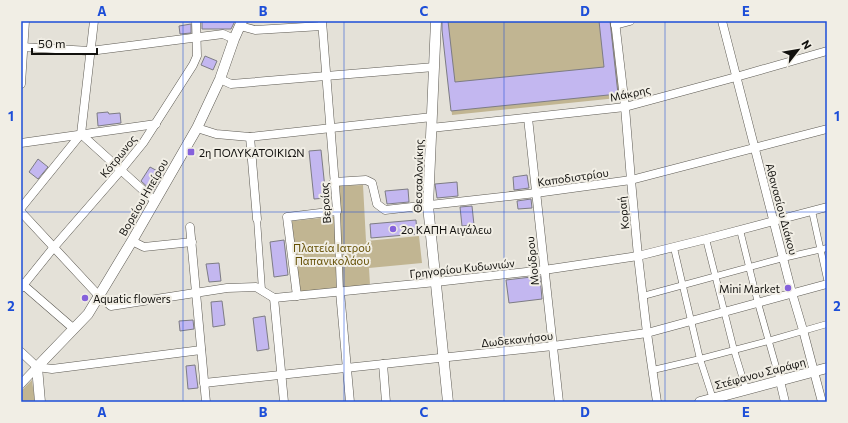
<svg xmlns="http://www.w3.org/2000/svg" width="848" height="423" viewBox="0 0 848 423" font-family="Commissioner,sans-serif">
<style>
.green{fill:#c1b592}
.building{fill:#c3b7f0;stroke:#7d7c84}
.lines{fill:none;stroke-linecap:round;stroke-linejoin:round}
.pedestrian-casing{stroke:#5d5a53;stroke-width:7}
.minor-casing{stroke:#5d5a53;stroke-width:9}
.tertiary-casing{stroke:#5d5a53;stroke-width:11}
.pedestrian{stroke:#fff;stroke-width:6}
.minor{stroke:#fff;stroke-width:8}
.tertiary{stroke:#fff;stroke-width:10}
.grid{fill:none;stroke:#1d4ed8;stroke-width:1;stroke-opacity:0.55}
.poi-dot{fill:#8561db;stroke:#f1eee5;stroke-width:1.5}
.labels{text-anchor:middle;dominant-baseline:central;stroke-width:4;stroke-linejoin:round;paint-order:stroke}
.street-label{font-size:11px;fill:#12110e;stroke:#f1eee5}
.poi-label{font-size:11px;fill:#12110e;stroke:#f1eee5;text-anchor:start}
.park-label{font-size:11px;fill:#644f03;stroke:#f1eee5}
.neatline{fill:none;stroke:#1d4ed8;stroke-width:1.5}
.grid-label{font-size:13px;text-anchor:middle;font-weight:bold;fill:#1d4ed8}
</style>
<rect width="100%" height="100%" fill="#e4e1d8"/>
<g class="green">
<polygon points="444,21 618,21 627,97 452,115"/>
<polygon points="363,185 366,241 419,236 422,263 369,268 370,285 299,292 292,221 340,216 337,186"/>
<polygon points="32,380 35,402 21,402 21,391"/>
</g>
<g class="building">
<polygon points="202,21 235,21 231,29 202,29"/>
<polygon points="442,21 448,21 455,82 604,67 599,21 610,21 618,94 451,111 442,30"/>
<polygon points="191,24 191,33 180,34 179,26"/>
<polygon points="205,56 217,61 213,70 201,65"/>
<polygon points="108,112 109,114 120,113 121,123 98,126 97,113"/>
<polygon points="321,150 326,198 314,199 309,151"/>
<polygon points="38,159 48,167 38,179 29,172"/>
<polygon points="150,167 163,174 153,192 141,181"/>
<polygon points="527,175 529,188 514,190 513,177"/>
<polygon points="457,182 458,196 437,198 435,184"/>
<polygon points="408,189 409,202 387,204 385,191"/>
<polygon points="531,199 532,208 518,209 517,201"/>
<polygon points="472,206 474,225 462,226 460,207"/>
<polygon points="416,220 417,234 371,238 370,224"/>
<polygon points="284,240 288,275 274,277 270,242"/>
<polygon points="219,263 221,281 209,282 206,264"/>
<polygon points="540,276 542,299 509,303 506,280"/>
<polygon points="222,301 225,325 213,327 211,302"/>
<polygon points="265,316 269,349 257,351 253,318"/>
<polygon points="193,320 194,329 180,331 179,321"/>
<polygon points="195,365 198,388 188,389 186,366"/>
</g>
<g class="lines">
<g class="pedestrian-casing">
<g id="pedestrian">
<polyline points="337,211 340,292"/>
<polyline points="812,211 827,279"/>
<polyline points="257,219 262,290"/>
<polyline points="740,230 758,303 780,381"/>
<polyline points="706,239 734,350 746,389"/>
<polyline points="674,248 700,359 713,399"/>
<polyline points="643,296 783,258 827,248"/>
<polyline points="653,370 700,359 768,341 827,324"/>
</g>
</g>
<g class="minor-casing">
<g id="minor">
<polyline points="615,21 625,107 631,180 638,256 647,333 657,402"/>
<polyline points="722,21 792,293 803,330 822,402"/>
<polyline points="615,25 630,21"/>
<polyline points="240,26 255,30 322,26"/>
<polyline points="21,47 90,51 223,34 234,39"/>
<polyline points="220,79 231,84 434,67"/>
<polyline points="21,84 25,21"/>
<polyline points="528,118 559,402"/>
<polyline points="197,128 216,134 250,137 432,117"/>
<polyline points="431,128 625,107 736,77 827,51"/>
<polyline points="81,134 94,21"/>
<polyline points="81,134 155,201"/>
<polyline points="250,137 257,219"/>
<polyline points="21,143 156,124"/>
<polyline points="334,182 366,180 372,183 377,204 385,210 536,193 631,180 827,129"/>
<polyline points="21,208 81,134"/>
<polyline points="21,212 99,296 111,306 227,288 256,287 274,298 436,282 544,270 638,256 706,239 827,207"/>
<polyline points="190,227 206,402"/>
<polyline points="132,241 144,247 192,242"/>
<polyline points="21,283 74,329"/>
<polyline points="21,288 54,247 121,170 143,143 193,65 197,56 196,21"/>
<polyline points="340,292 350,402"/>
<polyline points="297,296 287,217 337,211 322,21"/>
<polyline points="274,298 284,402"/>
<polyline points="21,352 37,367"/>
<polyline points="383,364 386,402"/>
<polyline points="37,367 52,369 201,350"/>
<polyline points="780,381 785,402"/>
<polyline points="204,383 553,346 647,333 827,284"/>
<polyline points="21,384 37,367"/>
</g>
</g>
<g class="tertiary-casing">
<g id="tertiary">
<polyline points="436,21 428,206 448,402"/>
<polyline points="40,402 37,367 88,314 132,241 197,128 220,79 234,39 242,21"/>
<polyline points="700,402 827,368"/>
</g>
</g>
<use href="#pedestrian" class="pedestrian"/>
<use href="#minor" class="minor"/>
<use href="#tertiary" class="tertiary"/>
</g>
<path class="grid" d="M 183,21 L 183,402M 344,21 L 344,402M 504,21 L 504,402M 665,21 L 665,402M 21,212 L 827,212"/>
<g class="poi-dot">
<rect x="187" y="148" width="8" height="8" rx="2"/>
<circle cx="393" cy="229" r="4"/>
<circle cx="788" cy="288" r="4"/>
<circle cx="85" cy="298" r="4"/>
</g>
<g class="labels">
<g class="street-label">
<text transform="translate(630 93) rotate(-12)">Μάκρης</text>
<text transform="translate(118 156) rotate(-51)">Κότρωνος</text>
<text transform="translate(418 176) rotate(-89)">Θεσσαλονίκης</text>
<text transform="translate(573 177) rotate(-8)">Καποδιστρίου</text>
<text transform="translate(143 197) rotate(-60)">Βορείου Ηπείρου</text>
<text transform="translate(325 203) rotate(-94)">Βεροίας</text>
<text transform="translate(782 209) rotate(75)">Αθανασίου Διάκου</text>
<text transform="translate(623 213) rotate(-96)">Κοραή</text>
<text transform="translate(532 261) rotate(-96)">Μούδρου</text>
<text transform="translate(462 268) rotate(-6)">Γρηγορίου Κυδωνιών</text>
<text transform="translate(517 339) rotate(-6)">Δωδεκανήσου</text>
<text transform="translate(760 373) rotate(-15)">Στέφανου Σαράφη</text>
</g>
<g class="poi-label">
<text x="199" y="152">2η ΠΟΛΥΚΑΤΟΙΚΙΏΝ</text>
<text x="401" y="229">2ο ΚΑΠΗ Αιγάλεω</text>
<text x="780" y="288" text-anchor="end">Mini Market</text>
<text x="93" y="298">Aquatic flowers</text>
</g>
<g class="park-label">
<text x="332" y="247">Πλατεία Ιατρού<tspan x="332" dy="13">Παπανικολάου</tspan></text>
</g>
</g>
<rect width="848" height="423" fill="none" stroke="#f1eee5" stroke-width="44"/>
<g transform="translate(798 50) rotate(59)" stroke="#f1eee5" stroke-width="3" paint-order="stroke">
<path d="M0-3L7 15L0 10L-7 15Z" fill="#12110e"/>
<text y="-6" font-size="11" font-weight="bold" text-anchor="middle" fill="#12110e">N</text>
</g>
<path d="M32 48v6h65v-6" fill="none" stroke="#12110e" stroke-width="2"/>
<text x="38" y="48" font-size="12" fill="#12110e" stroke="#f1eee5" stroke-width="3" paint-order="stroke">50 m</text>
<rect x="22" y="22" width="804" height="379" class="neatline"/>
<g class="grid-label">
<text x="102" y="16">A</text>
<text x="263" y="16">B</text>
<text x="424" y="16">C</text>
<text x="585" y="16">D</text>
<text x="746" y="16">E</text>
<text x="11" y="121">1</text>
<text x="837" y="121">1</text>
<text x="11" y="311">2</text>
<text x="837" y="311">2</text>
<text x="102" y="417">A</text>
<text x="263" y="417">B</text>
<text x="424" y="417">C</text>
<text x="585" y="417">D</text>
<text x="746" y="417">E</text>
</g>
</svg>
